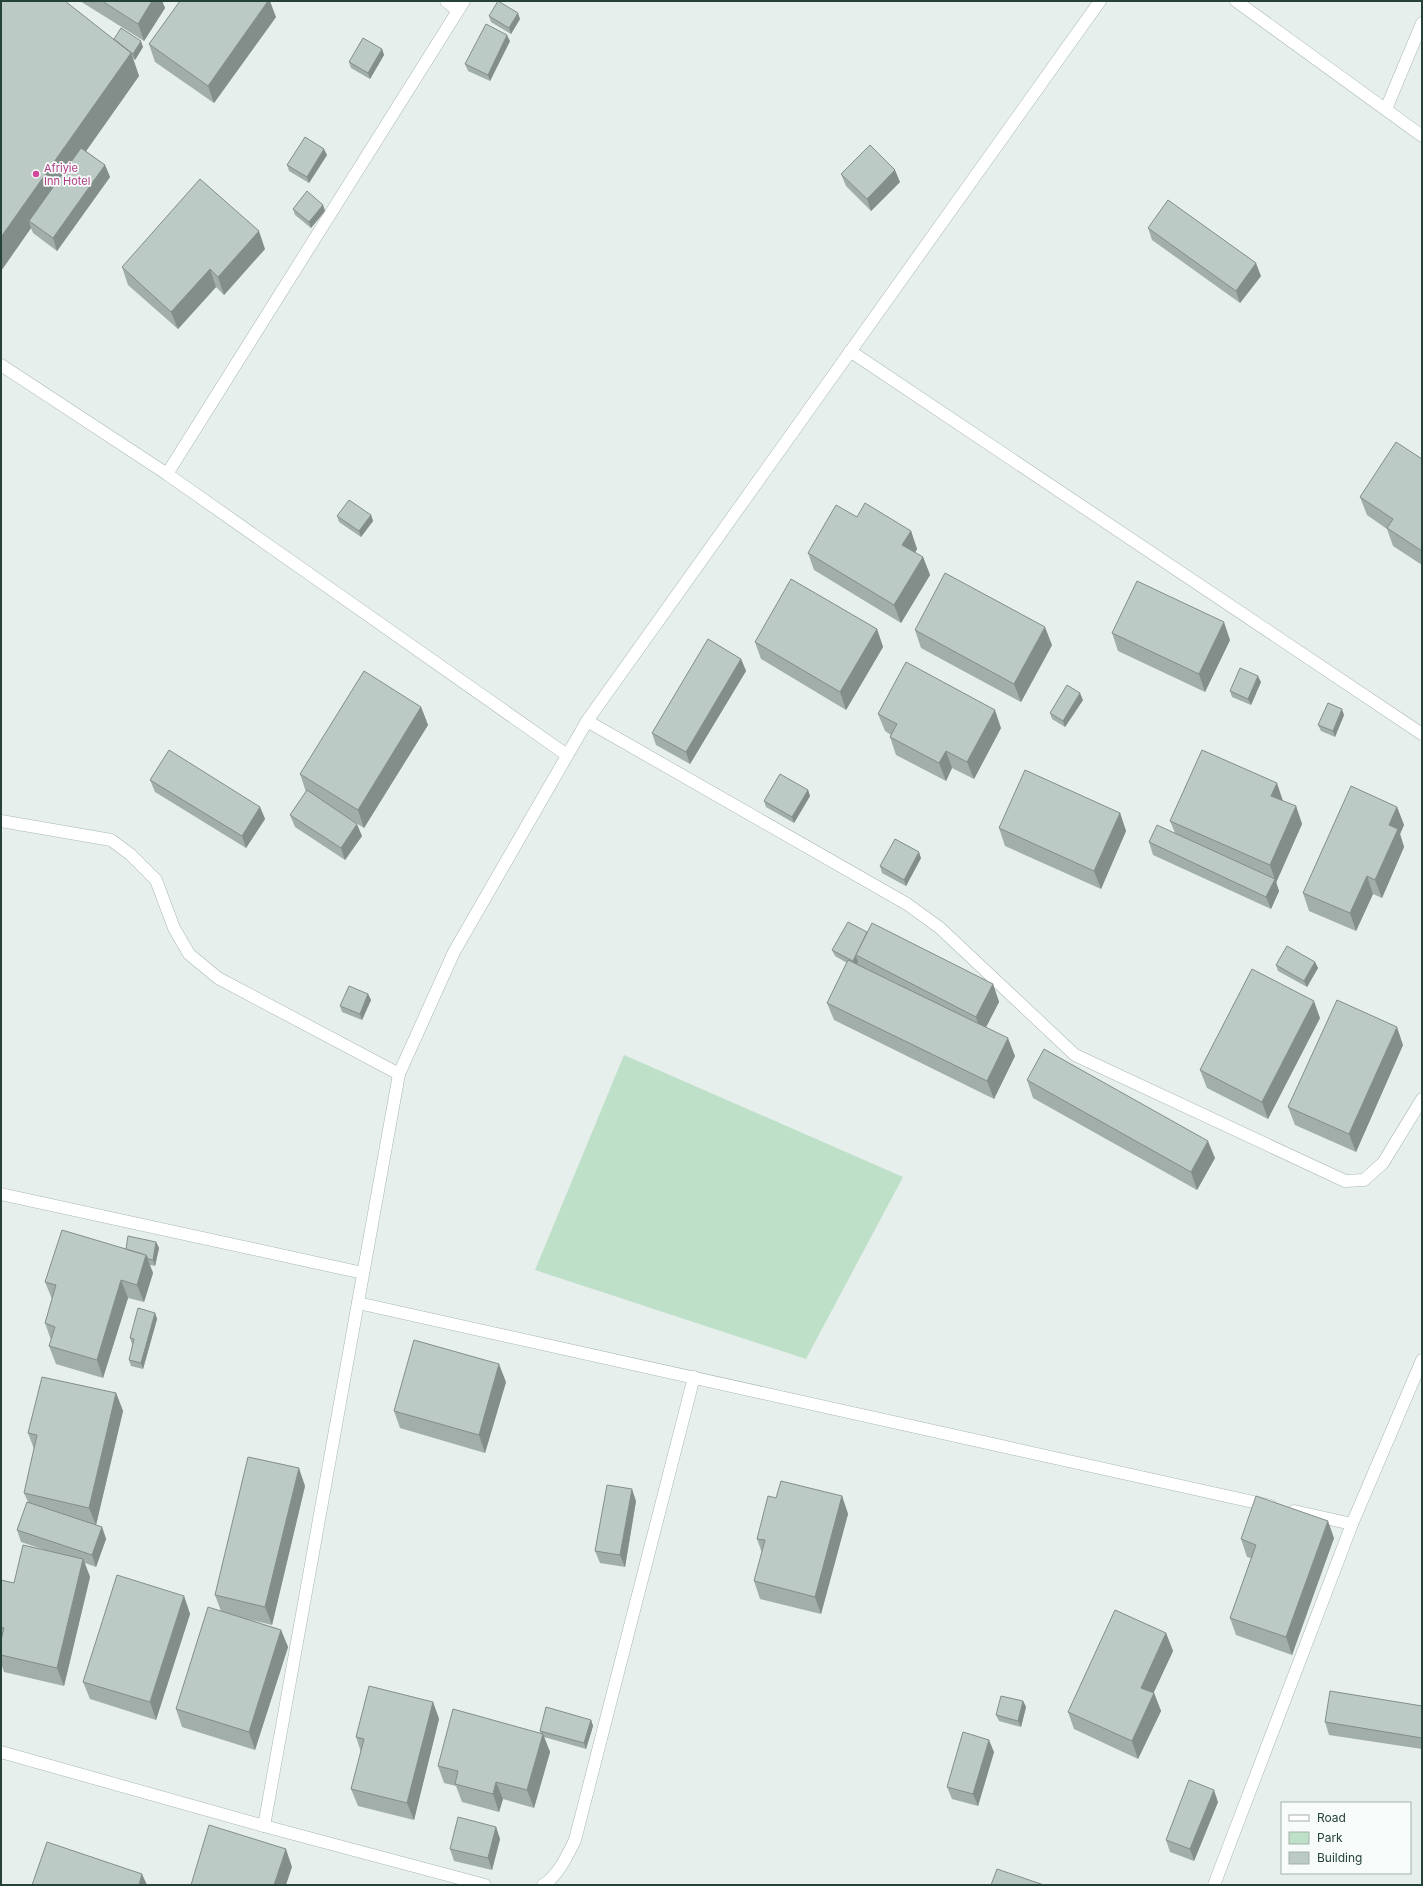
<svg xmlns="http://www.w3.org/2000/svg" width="1423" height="1886" viewBox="0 0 1423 1886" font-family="Inter,sans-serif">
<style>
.green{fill:#bfe0c8}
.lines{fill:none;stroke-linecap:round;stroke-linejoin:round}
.minor-casing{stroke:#a8b8b2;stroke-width:13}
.minor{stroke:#fff;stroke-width:12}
.wall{fill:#a1aea9}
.shaded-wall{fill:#838d89}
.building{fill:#bbcac4;stroke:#838d89}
.hotel-dot{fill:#d1479c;stroke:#f7fbf9;stroke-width:1.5}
.labels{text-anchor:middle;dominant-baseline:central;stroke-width:3.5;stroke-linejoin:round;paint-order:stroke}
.hotel-label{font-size:11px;fill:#b23c85;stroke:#f7fbf9;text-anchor:start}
</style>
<rect width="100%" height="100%" fill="#e6efeb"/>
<polygon class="green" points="624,1055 903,1177 806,1359 535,1270"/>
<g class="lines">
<g class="minor-casing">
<g id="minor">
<polyline points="446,1 457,10"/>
<polyline points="1236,1 1422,136"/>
<polyline points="1386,109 1422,23"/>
<polyline points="850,351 1422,734"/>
<polyline points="1,365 167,474 567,755"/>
<polyline points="167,474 464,1"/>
<polyline points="587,721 907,904 940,928 1075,1055 1345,1181 1364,1180 1383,1163 1422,1099"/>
<polyline points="1,821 111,840 130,854 156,880 174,928 189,954 218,978 399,1074"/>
<polyline points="1,1194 363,1273"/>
<polyline points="358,1303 1271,1506"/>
<polyline points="1294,1511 1352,1524"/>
<polyline points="1,1752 264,1826 485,1885"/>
<polyline points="264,1826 399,1074 454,952 587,721 1100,1"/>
<path d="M 543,1885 C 558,1876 567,1856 575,1840 L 694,1377"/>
<polyline points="1214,1885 1352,1524 1422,1360"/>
</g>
</g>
<use href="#minor" class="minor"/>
</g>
<g class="wall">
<polygon points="1,1 114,39 143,47 135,60 133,58 139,76 86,151 105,165 110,177 57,251 33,233 31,228 1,271"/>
<polygon points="80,1 162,1 165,8 144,41"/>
<polygon points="489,16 520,19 511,34 491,22"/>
<polygon points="276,17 214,103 155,62 149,44"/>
<polygon points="510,41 490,81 468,71 465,64"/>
<polygon points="382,49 384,55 370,79 351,68 349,62"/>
<polygon points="327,155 309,183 289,171 287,165"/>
<polygon points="841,174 900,182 871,211 846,186"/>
<polygon points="323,205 325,211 311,228 295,215 293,209"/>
<polygon points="1148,228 1261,276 1240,303 1152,240"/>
<polygon points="265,249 224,295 216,287 178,329 128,285 122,267"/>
<polygon points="1422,459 1422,565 1393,546 1387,529 1367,515 1360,497"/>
<polygon points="371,515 373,521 361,537 339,522 337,516"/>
<polygon points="857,517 911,531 917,549 915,553 923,557 930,575 901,623 814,570 808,553"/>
<polygon points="877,629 883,647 846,710 761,659 755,642"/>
<polygon points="915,630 1052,645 1021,702 921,648"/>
<polygon points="1112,633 1230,640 1205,692 1118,651"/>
<polygon points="741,659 746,671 690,764 656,745 652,733"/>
<polygon points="1261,682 1251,705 1232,697 1230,691"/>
<polygon points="1083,700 1065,727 1052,719 1050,713"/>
<polygon points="421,707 428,725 364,828 348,818 362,836 345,860 295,827 290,815 306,792 300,774"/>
<polygon points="878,714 1001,728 974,779 952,768 946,781 896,755 890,737 891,735 885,731"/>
<polygon points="1344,715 1335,737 1321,731 1318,725"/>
<polygon points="150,780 260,807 265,819 246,848 155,792"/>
<polygon points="808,790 810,796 794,823 766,807 764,801"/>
<polygon points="1283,801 1296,806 1302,824 1276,882 1279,891 1271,909 1153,855 1149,842 1175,833 1170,821"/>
<polygon points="1397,807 1404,825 1400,834 1404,847 1382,898 1373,894 1356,931 1309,911 1303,893"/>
<polygon points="1120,813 1126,831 1101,889 1005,846 999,828"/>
<polygon points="921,858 906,886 882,873 880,866"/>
<polygon points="867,932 993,984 999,1002 986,1027 1015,1056 994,1099 834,1020 827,1003 847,963 835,956 832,950"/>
<polygon points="1315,962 1318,968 1307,987 1278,971 1276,965"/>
<polygon points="368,994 371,1000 362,1020 342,1012 340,1006"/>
<polygon points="1320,1018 1268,1119 1207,1088 1200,1070"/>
<polygon points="1403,1045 1356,1152 1295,1125 1288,1107"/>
<polygon points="1027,1080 1215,1158 1197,1190 1033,1098"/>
<polygon points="156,1242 159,1248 155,1266 150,1265 153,1273 144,1302 128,1298 103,1378 56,1364 49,1346 51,1340 45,1323 52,1299 45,1282 126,1249"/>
<polygon points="155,1313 157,1319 143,1369 131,1366 129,1360 133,1344 132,1344 130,1338"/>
<polygon points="506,1382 485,1453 400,1428 394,1411"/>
<polygon points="116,1393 123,1411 96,1525 102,1527 106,1539 96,1567 85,1563 90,1577 64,1686 4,1672 1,1663 1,1580 14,1583 51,1552 21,1542 17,1530 28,1502 24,1493 34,1449 28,1433"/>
<polygon points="305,1486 272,1625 248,1619 281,1630 288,1647 255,1750 182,1727 176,1709 221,1611 215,1595"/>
<polygon points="842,1496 848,1514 821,1614 760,1599 754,1581 762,1553 757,1539 776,1498"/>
<polygon points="636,1501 625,1567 600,1563 595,1551"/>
<polygon points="1334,1538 1292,1655 1236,1635 1230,1618 1251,1558 1247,1557 1241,1539"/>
<polygon points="184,1596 190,1614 156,1720 90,1699 83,1682"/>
<polygon points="1166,1633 1173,1651 1153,1693 1154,1693 1161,1711 1138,1759 1074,1729 1068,1712"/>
<polygon points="1023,1701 1026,1707 1021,1727 999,1721 996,1715"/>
<polygon points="433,1702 439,1719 414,1820 358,1806 351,1789 361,1752 356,1737"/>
<polygon points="1422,1706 1422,1749 1329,1735 1325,1722"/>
<polygon points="591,1720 593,1726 586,1749 544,1737 550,1752 534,1808 503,1799 499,1812 462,1802 456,1786 444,1783 438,1766 541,1734 540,1731"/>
<polygon points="994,1752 978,1806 952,1799 947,1787"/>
<polygon points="1218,1802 1194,1861 1170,1852 1166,1840"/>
<polygon points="496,1827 500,1839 492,1870 454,1861 450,1849"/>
</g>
<g class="shaded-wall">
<polygon points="152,1 162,1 165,8 144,41 138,24"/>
<polygon points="268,1 270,1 276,17 214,103 208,86"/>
<polygon points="518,13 520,19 511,34 509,28"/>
<polygon points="507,35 510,41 490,81 488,75"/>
<polygon points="141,41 143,47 135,60 133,54"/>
<polygon points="382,49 384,55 370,79 368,73"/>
<polygon points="131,53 139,76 34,225 29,221 31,228 1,271 1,237"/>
<polygon points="324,149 327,155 309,183 307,177"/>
<polygon points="105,165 110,177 57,251 53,238"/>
<polygon points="895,170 900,182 871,211 867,199"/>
<polygon points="323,205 325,211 311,228 309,222"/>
<polygon points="259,231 265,249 224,295 218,277"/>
<polygon points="1256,263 1261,276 1240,303 1236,291"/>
<polygon points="210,269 216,287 178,329 171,312"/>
<polygon points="371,515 373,521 361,537 359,531"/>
<polygon points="911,531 917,549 909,563 902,545"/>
<polygon points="923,557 930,575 901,623 894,605"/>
<polygon points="1224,622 1230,640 1205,692 1199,674"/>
<polygon points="1045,627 1052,645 1021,702 1014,684"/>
<polygon points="877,629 883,647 846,710 840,692"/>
<polygon points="741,659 746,671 690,764 686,752"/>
<polygon points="1258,676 1261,682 1251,705 1248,699"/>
<polygon points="1080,693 1083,700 1065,727 1063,721"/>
<polygon points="421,707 428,725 364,828 358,810"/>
<polygon points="1342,709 1344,715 1335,737 1333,731"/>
<polygon points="995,710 1001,728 974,779 967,762"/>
<polygon points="946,751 952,768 946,781 939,763"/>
<polygon points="1277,783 1283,801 1278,813 1271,796"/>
<polygon points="808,790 810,796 794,823 792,817"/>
<polygon points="1296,806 1302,824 1276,883 1270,865"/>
<polygon points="260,807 265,819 246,848 242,836"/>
<polygon points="1397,807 1404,825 1400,834 1404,847 1382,898 1375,880 1389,825"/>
<polygon points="1120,813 1126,831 1101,889 1094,871"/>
<polygon points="357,824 362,836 345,860 341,848"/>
<polygon points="919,852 921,858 906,886 904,880"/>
<polygon points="1367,876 1373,894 1356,931 1350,913"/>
<polygon points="1275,879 1279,891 1271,909 1266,897"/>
<polygon points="856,956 858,962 855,967 853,961"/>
<polygon points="1315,962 1318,968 1307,987 1304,981"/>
<polygon points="993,984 999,1002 982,1035 976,1017"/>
<polygon points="368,994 371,1000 362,1020 360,1014"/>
<polygon points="1314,1001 1320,1018 1268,1119 1262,1102"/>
<polygon points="1397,1027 1403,1045 1356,1152 1349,1134"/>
<polygon points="1008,1038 1015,1056 994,1099 987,1081"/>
<polygon points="1208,1141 1215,1158 1197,1190 1191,1172"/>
<polygon points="156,1242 159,1248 155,1266 153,1260"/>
<polygon points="146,1255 153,1273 144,1302 137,1285"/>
<polygon points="121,1280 128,1298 103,1378 97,1360"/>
<polygon points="155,1313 157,1319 143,1369 141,1363"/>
<polygon points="499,1364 506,1382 485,1453 479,1435"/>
<polygon points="116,1393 123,1411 96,1525 89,1508"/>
<polygon points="299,1468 305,1486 272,1625 265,1607"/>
<polygon points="632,1489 636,1501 625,1567 620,1555"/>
<polygon points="842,1496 848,1514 821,1614 815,1597"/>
<polygon points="1328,1521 1334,1538 1292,1655 1286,1637"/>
<polygon points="102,1527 106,1539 96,1567 92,1555"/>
<polygon points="83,1559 90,1577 64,1686 57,1668"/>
<polygon points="184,1596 190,1614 156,1720 150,1702"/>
<polygon points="281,1630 288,1647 255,1750 249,1732"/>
<polygon points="1166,1633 1173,1651 1148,1705 1141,1688"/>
<polygon points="1154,1693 1161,1711 1138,1759 1132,1741"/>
<polygon points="1023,1701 1026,1707 1021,1727 1018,1721"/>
<polygon points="433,1702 439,1719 414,1820 407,1803"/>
<polygon points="591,1720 593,1726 586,1749 584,1743"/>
<polygon points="543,1734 550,1752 534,1808 527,1790"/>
<polygon points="989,1740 994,1752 978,1806 973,1794"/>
<polygon points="496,1782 503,1799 499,1812 493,1794"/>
<polygon points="1214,1790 1218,1802 1194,1861 1190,1849"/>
<polygon points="496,1827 500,1839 492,1870 488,1858"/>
<polygon points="286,1849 292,1867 286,1885 274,1885"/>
<polygon points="142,1874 147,1885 139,1885"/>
</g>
<g class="building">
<polygon points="1,1 65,1 131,53 1,237"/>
<polygon points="102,1 152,1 138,24"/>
<polygon points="180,1 268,1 208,86 149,44"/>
<polygon points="498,1 518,13 509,28 489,16"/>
<polygon points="486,24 507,35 488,75 465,64"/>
<polygon points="121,28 141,41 133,54 114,39"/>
<polygon points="363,38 382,49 368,73 349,62"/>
<polygon points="305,137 324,149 307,177 287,165"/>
<polygon points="870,145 895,170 867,199 841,174"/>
<polygon points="81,148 105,165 53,238 29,221"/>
<polygon points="200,179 259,231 218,277 210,269 171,312 122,267"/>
<polygon points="307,191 323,205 309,222 293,209"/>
<polygon points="1168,200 1256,263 1236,291 1148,228"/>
<polygon points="1396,442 1422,459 1422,551 1387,528 1393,519 1360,497"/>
<polygon points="349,500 371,515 359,531 337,516"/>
<polygon points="865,503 911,531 902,545 923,557 894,605 808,553 836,505 857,517"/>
<polygon points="945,573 1045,627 1014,684 915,630"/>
<polygon points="791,579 877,629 840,692 755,642"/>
<polygon points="1137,581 1224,622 1199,674 1112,633"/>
<polygon points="708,639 741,659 686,752 652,733"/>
<polygon points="906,662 995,710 967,762 946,751 939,763 890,737 897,724 878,714"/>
<polygon points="1240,668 1258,676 1248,699 1230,691"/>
<polygon points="364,671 421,707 358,810 300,774"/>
<polygon points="1067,685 1080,693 1063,721 1050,713"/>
<polygon points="1328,703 1342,709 1333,731 1318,725"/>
<polygon points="169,750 260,807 242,836 150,780"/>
<polygon points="1202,750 1277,783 1271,796 1296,806 1270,865 1170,821"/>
<polygon points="1025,770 1120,813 1094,871 999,828"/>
<polygon points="780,774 808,790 792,817 764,801"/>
<polygon points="1351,786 1397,807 1389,825 1398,829 1375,880 1367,876 1350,913 1303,893"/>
<polygon points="307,790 357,824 341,848 290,815"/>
<polygon points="1157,825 1275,879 1266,897 1149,842"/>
<polygon points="895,839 919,852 904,880 880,866"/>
<polygon points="848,922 867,932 853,961 832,950"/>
<polygon points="872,923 993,984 976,1017 856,955"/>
<polygon points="1287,946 1315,962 1304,981 1276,965"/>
<polygon points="848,960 1008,1038 987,1081 827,1003"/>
<polygon points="1252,969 1314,1001 1262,1102 1200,1070"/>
<polygon points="349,986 368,994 360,1014 340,1006"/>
<polygon points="1337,1000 1397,1027 1349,1134 1288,1107"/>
<polygon points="1044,1049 1208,1141 1191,1172 1027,1080"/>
<polygon points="62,1230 146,1255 137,1285 121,1280 97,1360 49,1346 55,1327 45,1323 56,1285 45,1282"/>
<polygon points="128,1236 156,1242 153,1260 148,1259 146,1255 126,1249"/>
<polygon points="138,1308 155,1313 141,1363 129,1360 134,1339 130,1338"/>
<polygon points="414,1340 499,1364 479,1435 394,1411"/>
<polygon points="42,1377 116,1393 89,1508 24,1493 37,1435 28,1433"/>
<polygon points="248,1457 299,1468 265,1607 215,1595"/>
<polygon points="781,1481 842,1496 815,1597 754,1581 765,1540 757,1539 768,1496 776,1498"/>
<polygon points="607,1485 632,1489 620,1555 595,1551"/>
<polygon points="1256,1496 1328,1521 1286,1637 1230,1618 1256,1545 1241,1539"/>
<polygon points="27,1502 102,1527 92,1555 17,1530"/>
<polygon points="23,1545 83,1559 57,1668 1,1655 1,1640 4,1628 1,1627 1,1580 14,1583"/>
<polygon points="117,1575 184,1596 150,1702 83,1682"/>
<polygon points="208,1607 281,1630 249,1732 176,1709"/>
<polygon points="1115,1610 1166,1633 1141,1688 1154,1693 1132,1741 1068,1712"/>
<polygon points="369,1686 433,1702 407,1803 351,1789 364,1739 356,1737"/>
<polygon points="1330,1691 1422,1706 1422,1738 1325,1722"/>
<polygon points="1001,1696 1023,1701 1018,1721 996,1715"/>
<polygon points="546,1707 591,1720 584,1743 540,1731"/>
<polygon points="453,1709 543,1734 527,1790 496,1782 493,1794 455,1784 458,1771 438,1766"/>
<polygon points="963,1732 989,1740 973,1794 947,1787"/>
<polygon points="1189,1780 1214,1790 1190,1849 1166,1840"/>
<polygon points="458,1817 496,1827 488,1858 450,1849"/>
<polygon points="209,1825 286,1849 274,1885 191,1885"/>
<polygon points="47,1842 142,1874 139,1885 32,1885"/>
<polygon points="997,1869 1044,1885 991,1885"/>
</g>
<circle class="hotel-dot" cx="36" cy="174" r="4"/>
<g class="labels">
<g class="hotel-label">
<text x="44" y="168">Afriyie<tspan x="44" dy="13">Inn Hotel</tspan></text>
</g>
</g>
<rect width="1423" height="1886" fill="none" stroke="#24423a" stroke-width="4"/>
<rect x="1281" y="1802" width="130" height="72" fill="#f7fbf9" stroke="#a3b1ad"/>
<rect x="1289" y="1815" width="20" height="6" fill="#ffffff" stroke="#a3b1ad"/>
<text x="1317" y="1822" font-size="12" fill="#24423a">Road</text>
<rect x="1289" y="1832" width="20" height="12" fill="#bfe0c8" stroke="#a3b1ad"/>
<text x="1317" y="1842" font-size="12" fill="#24423a">Park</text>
<rect x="1289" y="1852" width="20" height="12" fill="#bbcac4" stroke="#a3b1ad"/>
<text x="1317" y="1862" font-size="12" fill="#24423a">Building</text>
</svg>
